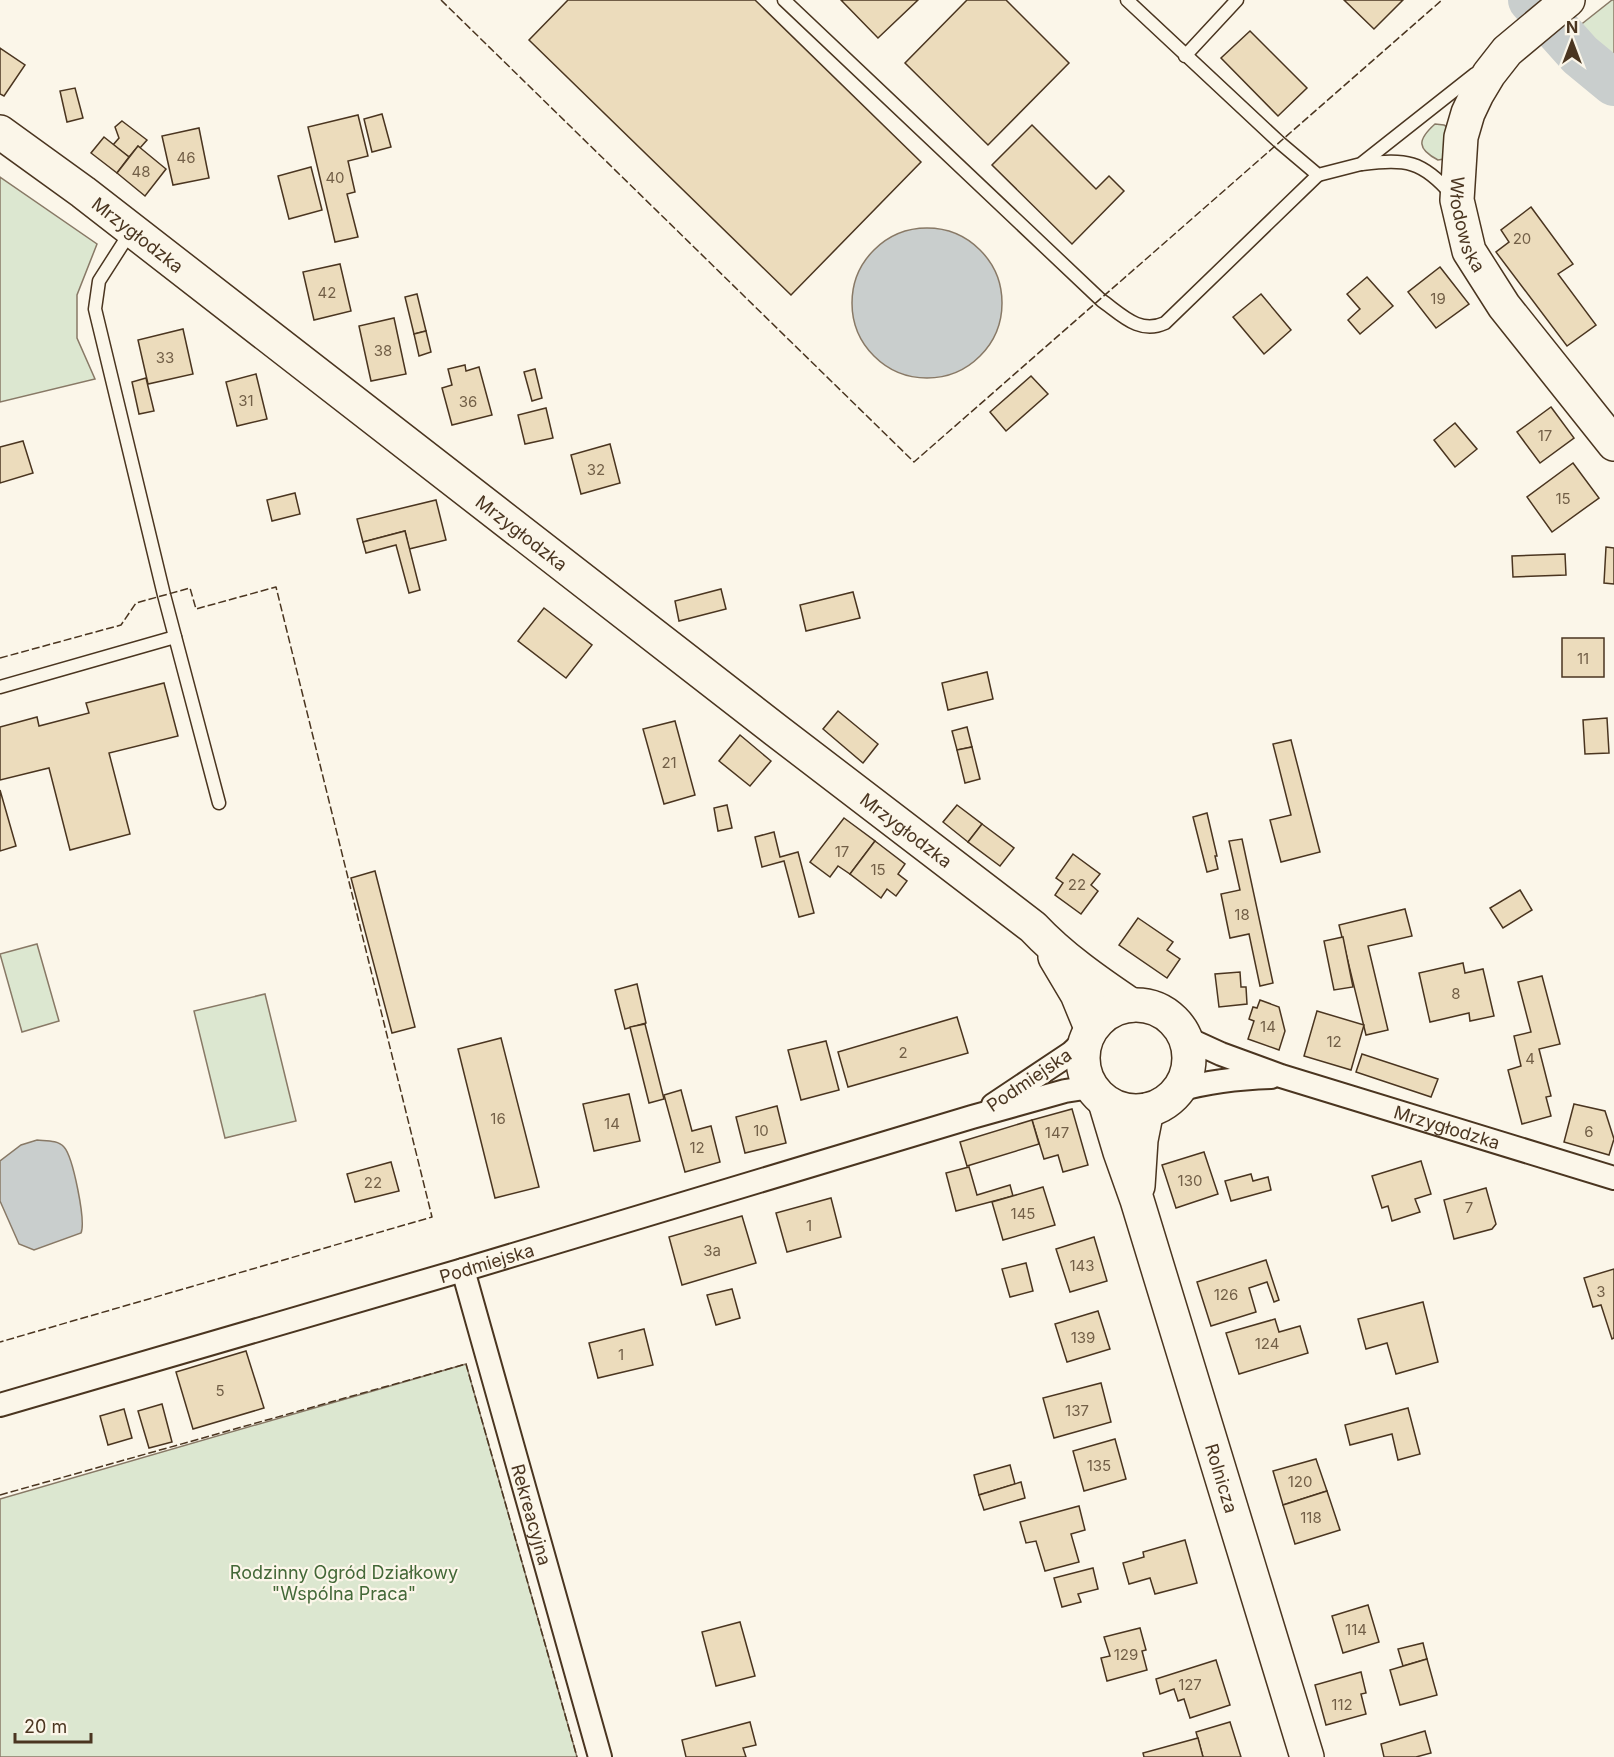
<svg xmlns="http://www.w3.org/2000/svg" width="1614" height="1757" viewBox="0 0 1614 1757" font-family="Inter,sans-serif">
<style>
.green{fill:#dce7d0;stroke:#887966;stroke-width:1.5}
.water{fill:#c9cecd;stroke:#887966;stroke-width:1.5}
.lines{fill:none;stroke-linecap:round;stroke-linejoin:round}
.river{stroke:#c9cecd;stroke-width:46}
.building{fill:#ecdcbc;stroke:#4a3520;stroke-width:1.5}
.lane-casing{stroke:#4a3520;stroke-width:15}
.street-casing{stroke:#4a3520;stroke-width:26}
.secondary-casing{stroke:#4a3520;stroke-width:36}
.lane{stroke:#fbf6e9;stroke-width:12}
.street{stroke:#fbf6e9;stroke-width:22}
.secondary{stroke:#fbf6e9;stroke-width:33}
.fence{stroke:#4a3520;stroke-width:1.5;stroke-dasharray:8 3;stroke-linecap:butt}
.labels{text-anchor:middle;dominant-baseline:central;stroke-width:4.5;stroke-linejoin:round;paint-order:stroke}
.number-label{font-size:15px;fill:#725f47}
.street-label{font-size:18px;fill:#4a3520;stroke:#fbf6e9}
.park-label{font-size:18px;fill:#436837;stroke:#fbf6e9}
</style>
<rect width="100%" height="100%" fill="#fbf6e9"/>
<g class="green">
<polygon points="1612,0 1614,0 1614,77 1592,60 1569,34"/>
<path d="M 1435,124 L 1444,125 L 1449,128 L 1444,159 L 1438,160 C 1417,149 1417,140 1435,124 Z"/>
<polygon points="0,177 97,244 77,295 77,338 95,379 0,402"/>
<polygon points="37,944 59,1021 22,1032 0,954"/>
<polygon points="265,994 296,1121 225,1138 194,1011"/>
<polygon points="466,1364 577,1757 0,1757 0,1499"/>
</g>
<g class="water">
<polygon points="1569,34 1592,60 1614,77 1614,91 1594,77 1559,41"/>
<circle cx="927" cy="303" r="75"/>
<path d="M 37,1140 C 46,1141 58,1140 64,1147 C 73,1157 86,1221 81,1233 L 34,1250 L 19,1244 L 0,1201 L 0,1161 L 21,1145 Z"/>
</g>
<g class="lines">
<polyline class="river" points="1531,0 1580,55 1614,83"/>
</g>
<g class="building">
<polygon points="568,0 755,0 921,162 791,295 529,40"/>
<polygon points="841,0 918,0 878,38"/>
<polygon points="967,0 1006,0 1069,63 988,145 905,63"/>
<polygon points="1344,0 1403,0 1374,29"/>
<polygon points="1250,31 1307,88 1278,116 1221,58"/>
<polygon points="0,48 25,65 4,96 0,94"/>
<polygon points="75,88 83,118 67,122 60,91"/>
<polygon points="382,114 391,147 372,152 364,119"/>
<polygon points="358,115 368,156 348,161 355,192 347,194 358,237 335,242 308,127"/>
<polygon points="122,121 147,140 140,148 138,146 129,157 113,145 119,138 115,127"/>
<polygon points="1032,125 1096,189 1109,176 1124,191 1072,244 992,165"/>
<polygon points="199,128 209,178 173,185 162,136"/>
<polygon points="104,137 129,157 117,173 91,153"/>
<polygon points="138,146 166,169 145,196 117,173"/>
<polygon points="311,167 322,210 289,219 278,176"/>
<polygon points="1531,207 1573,264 1558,274 1596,325 1567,346 1496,252 1509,242 1501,230"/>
<polygon points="340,264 351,311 314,320 303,272"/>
<polygon points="1440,267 1469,304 1436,328 1408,292"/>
<polygon points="1367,277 1393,306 1360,334 1348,320 1360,309 1347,294"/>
<polygon points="417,294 426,331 414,334 405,297"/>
<polygon points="1261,294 1291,330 1264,354 1233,317"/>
<polygon points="394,318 406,374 371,381 359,326"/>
<polygon points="183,329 193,374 148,384 138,340"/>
<polygon points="426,331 431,352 419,356 414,334"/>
<polygon points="465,365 466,371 479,367 492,415 452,425 442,388 452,385 448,369"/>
<polygon points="535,369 542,398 532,401 524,372"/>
<polygon points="256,374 267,419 237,426 226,382"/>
<polygon points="1031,376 1048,394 1006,431 990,412"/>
<polygon points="146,378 154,411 139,414 132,382"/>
<polygon points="1551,407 1574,438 1540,463 1517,432"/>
<polygon points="546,408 553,438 525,444 518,415"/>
<polygon points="1455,423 1477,449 1455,467 1434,440"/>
<polygon points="23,441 33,473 0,483 0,447"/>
<polygon points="610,444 620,483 581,494 571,455"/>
<polygon points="1573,463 1599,498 1552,532 1527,497"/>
<polygon points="295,493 300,514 272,521 267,500"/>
<polygon points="436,500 446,540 409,549 405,531 363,542 357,519"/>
<polygon points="405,531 420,590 409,593 396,545 366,553 363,542"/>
<polygon points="1606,547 1614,548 1614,584 1604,583"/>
<polygon points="1565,554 1566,575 1513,577 1512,556"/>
<polygon points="721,589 726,609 679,621 675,601"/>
<polygon points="853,592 860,618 806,631 800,605"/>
<polygon points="544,608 592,645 566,678 518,641"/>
<rect x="1562" y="638" width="42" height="39"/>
<polygon points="987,672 993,699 948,710 942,683"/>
<polygon points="164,683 178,736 109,753 130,834 70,850 49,768 0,780 0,727 37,717 39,726 89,713 86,703"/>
<polygon points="838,711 878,744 863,763 823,729"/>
<polygon points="1607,718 1609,753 1585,754 1583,720"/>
<polygon points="675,721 695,795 664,804 643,729"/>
<polygon points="967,727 972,747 957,750 952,731"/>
<polygon points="740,735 771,761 750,786 719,761"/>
<polygon points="1291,740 1320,852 1281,862 1270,820 1291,815 1273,744"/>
<polygon points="972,747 980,779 965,783 957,750"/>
<polygon points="0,790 16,846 0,851"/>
<polygon points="727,805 732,828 718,831 714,808"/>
<polygon points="957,805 982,824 968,842 943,822"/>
<polygon points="1207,813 1217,856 1215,856 1218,869 1207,872 1193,817"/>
<polygon points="844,818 875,841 850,874 838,866 830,877 810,862"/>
<polygon points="982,824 1014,848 1000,866 968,842"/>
<polygon points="774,832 780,857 798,852 814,913 799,917 784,861 762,867 755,837"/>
<polygon points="1242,839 1273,983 1260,986 1249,934 1230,938 1221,894 1240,890 1229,841"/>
<polygon points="875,841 905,864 898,874 907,881 896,896 887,889 881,898 850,874"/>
<polygon points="1073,854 1100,874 1091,885 1098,891 1081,914 1055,895 1063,883 1056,878"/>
<polygon points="375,871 415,1027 392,1033 351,878"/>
<polygon points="1520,890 1532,910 1503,928 1490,908"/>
<polygon points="1405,909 1412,936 1368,946 1388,1030 1366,1035 1339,925"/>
<polygon points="1138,918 1173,942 1167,950 1180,959 1167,978 1119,945"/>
<polygon points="1343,937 1353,987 1334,990 1324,941"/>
<polygon points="1463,963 1465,973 1483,969 1494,1016 1470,1021 1469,1013 1430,1022 1419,973"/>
<polygon points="1240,972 1241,987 1246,987 1247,1004 1219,1007 1215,974"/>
<polygon points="1542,976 1560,1044 1539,1049 1551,1096 1546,1097 1551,1116 1522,1124 1508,1070 1521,1066 1514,1036 1531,1032 1518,982"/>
<polygon points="637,984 646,1023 625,1029 615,990"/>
<polygon points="1260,1000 1279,1007 1285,1031 1279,1050 1248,1039 1254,1021 1249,1019 1253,1007 1257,1008"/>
<polygon points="1317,1011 1364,1025 1351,1070 1304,1056"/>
<polygon points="957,1017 968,1053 848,1087 838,1052"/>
<polygon points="645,1024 664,1099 649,1103 630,1027"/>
<polygon points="501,1038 539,1187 495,1198 458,1049"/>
<polygon points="826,1041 839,1090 801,1100 788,1050"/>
<polygon points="1362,1054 1438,1079 1431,1097 1356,1072"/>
<polygon points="681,1090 692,1131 711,1126 720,1162 685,1172 664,1095"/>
<polygon points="629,1094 640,1141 594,1151 583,1104"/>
<polygon points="1574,1104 1605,1111 1614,1139 1609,1155 1564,1142"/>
<polygon points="777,1106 786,1143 745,1153 736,1117"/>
<polygon points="1072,1109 1088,1165 1063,1172 1058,1155 1044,1159 1032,1120"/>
<polygon points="1032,1120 1039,1144 967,1166 960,1142"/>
<polygon points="1204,1152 1218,1194 1176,1208 1162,1165"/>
<polygon points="1421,1161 1431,1194 1415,1199 1420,1212 1392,1221 1388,1206 1382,1208 1372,1176"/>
<polygon points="391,1162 399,1191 355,1202 347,1174"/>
<polygon points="969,1167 977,1195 1010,1185 1013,1196 956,1211 946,1173"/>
<polygon points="1251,1174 1253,1181 1268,1177 1271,1190 1231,1201 1225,1181"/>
<polygon points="1043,1187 1055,1225 1003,1240 992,1202"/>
<polygon points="1486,1188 1496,1224 1492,1229 1454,1239 1444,1200"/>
<polygon points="831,1198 841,1237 787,1252 776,1213"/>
<polygon points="742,1216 756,1263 682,1285 669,1237"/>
<polygon points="1094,1237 1107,1281 1070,1292 1056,1249"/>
<polygon points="1266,1260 1279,1300 1274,1302 1267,1282 1249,1288 1256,1312 1211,1326 1197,1282"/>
<polygon points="1026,1263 1033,1291 1010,1297 1002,1269"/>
<polygon points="1614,1269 1614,1338 1612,1339 1601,1305 1593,1307 1584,1278"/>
<polygon points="732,1289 740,1318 716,1325 707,1295"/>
<polygon points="1423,1302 1438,1362 1396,1374 1387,1343 1366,1349 1358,1319"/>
<polygon points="1098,1311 1110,1349 1067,1362 1055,1324"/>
<polygon points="1275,1319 1279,1332 1300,1326 1308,1353 1239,1374 1226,1333"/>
<polygon points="644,1329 653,1365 598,1378 589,1343"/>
<polygon points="246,1351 264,1408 193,1429 176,1372"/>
<polygon points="1101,1383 1111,1422 1054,1438 1043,1398"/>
<polygon points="162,1404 172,1442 149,1448 138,1411"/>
<polygon points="1408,1408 1420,1454 1398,1460 1392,1434 1350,1445 1345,1425"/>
<polygon points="124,1409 132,1438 108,1445 100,1416"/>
<polygon points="1115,1439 1126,1479 1084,1491 1073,1451"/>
<polygon points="1316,1459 1327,1491 1283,1505 1273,1471"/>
<polygon points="1010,1465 1015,1484 979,1495 974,1475"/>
<polygon points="1021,1482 1025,1498 984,1510 979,1495"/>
<polygon points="1327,1491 1340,1530 1295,1544 1283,1505"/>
<polygon points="1079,1506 1085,1530 1071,1534 1079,1562 1045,1571 1036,1541 1026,1543 1020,1522"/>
<polygon points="1185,1540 1197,1583 1155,1594 1150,1578 1129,1584 1123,1563 1144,1557 1143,1552"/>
<polygon points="1093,1568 1098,1589 1078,1594 1081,1602 1062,1607 1054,1578"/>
<polygon points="1368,1605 1379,1642 1343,1653 1332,1616"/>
<polygon points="740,1622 755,1676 716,1686 702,1632"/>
<polygon points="1140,1628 1146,1650 1142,1651 1147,1670 1107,1681 1101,1658 1110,1656 1104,1637"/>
<polygon points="1423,1643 1427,1659 1403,1666 1398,1649"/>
<polygon points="1427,1659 1437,1695 1400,1705 1390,1670"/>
<polygon points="1216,1660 1230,1705 1190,1718 1184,1699 1178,1701 1174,1689 1160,1694 1156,1679"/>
<polygon points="1361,1672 1366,1693 1361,1694 1366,1714 1326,1725 1315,1685"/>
<polygon points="750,1722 756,1745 743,1748 746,1757 686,1757 682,1740"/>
<polygon points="1230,1722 1241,1757 1203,1757 1196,1732"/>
<polygon points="1425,1731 1431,1753 1416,1757 1384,1757 1381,1744"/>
<polygon points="1198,1738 1203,1757 1144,1757 1143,1753"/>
</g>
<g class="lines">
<g class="lane-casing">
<g id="lane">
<path d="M 784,0 L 1101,300 C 1121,314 1139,335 1165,323 L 1318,175"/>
<polyline points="1127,0 1279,142 1318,175 1361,164 1475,74"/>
<polyline points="1185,56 1237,0"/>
<path d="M 1362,164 C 1406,159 1422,160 1452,195"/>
<polyline points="131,231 99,281 95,309 164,595 219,803"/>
<polyline points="0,687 175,637"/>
</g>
</g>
<g class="street-casing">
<g id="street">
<path id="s1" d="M 1186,1038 L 1221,1054 L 1281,1076 L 1614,1178"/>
<path d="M 1179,1090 C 1210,1081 1239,1078 1271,1077"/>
<polyline points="993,1105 1071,1053 1085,1040"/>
<path id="s2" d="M 463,1270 L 600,1757"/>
<path id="s3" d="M 0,1405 L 463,1270 L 972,1117 L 1065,1091 L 1091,1087"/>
</g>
</g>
<g class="secondary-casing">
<g id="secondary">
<path id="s4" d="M 1568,0 L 1507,51 L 1489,74 L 1477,94 L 1468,113 L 1461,137 L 1457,200 L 1469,251 L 1504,306 L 1614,444"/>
<path id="s5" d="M 0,132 L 83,192 L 777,731 L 1033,927 C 1061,957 1097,982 1131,1005"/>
<polyline points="1055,957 1077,994 1091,1028"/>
<circle cx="1136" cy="1058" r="53"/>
<path id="s6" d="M 1105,1102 L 1120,1152 L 1137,1200 L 1307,1757"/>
<polyline points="1138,1186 1141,1140 1147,1110"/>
</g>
</g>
<use href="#lane" class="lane"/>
<use href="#street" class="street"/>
<use href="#secondary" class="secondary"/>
<g class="fence">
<polyline points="441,0 914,462 1442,0"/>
<polyline points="0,658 121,625 136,603 190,588 196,609 276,587 432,1217 0,1342"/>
<polyline points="0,1495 466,1364 577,1757"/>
</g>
</g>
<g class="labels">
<g class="number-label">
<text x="186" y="157">46</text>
<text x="141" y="171">48</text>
<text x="335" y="177">40</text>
<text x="1522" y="238">20</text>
<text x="327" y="292">42</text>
<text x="1438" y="298">19</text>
<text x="383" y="350">38</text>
<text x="165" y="357">33</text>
<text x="246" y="400">31</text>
<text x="468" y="401">36</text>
<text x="1545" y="435">17</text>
<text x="596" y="469">32</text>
<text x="1563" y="498">15</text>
<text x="1583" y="658">11</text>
<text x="669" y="762">21</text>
<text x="842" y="851">17</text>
<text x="878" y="869">15</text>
<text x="1077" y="884">22</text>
<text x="1242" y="914">18</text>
<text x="1456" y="993">8</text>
<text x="1268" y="1026">14</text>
<text x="1334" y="1041">12</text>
<text x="903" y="1052">2</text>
<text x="1530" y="1058">4</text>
<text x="498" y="1118">16</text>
<text x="612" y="1123">14</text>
<text x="761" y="1130">10</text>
<text x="1589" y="1131">6</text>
<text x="1057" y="1132">147</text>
<text x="697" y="1147">12</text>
<text x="1190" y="1180">130</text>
<text x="373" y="1182">22</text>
<text x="1469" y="1207">7</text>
<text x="1023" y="1213">145</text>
<text x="809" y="1225">1</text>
<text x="712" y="1250">3a</text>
<text x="1082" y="1265">143</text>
<text x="1601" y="1291">3</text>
<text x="1226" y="1294">126</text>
<text x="1083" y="1337">139</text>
<text x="1267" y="1343">124</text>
<text x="621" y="1354">1</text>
<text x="220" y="1390">5</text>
<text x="1077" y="1410">137</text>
<text x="1099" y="1465">135</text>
<text x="1300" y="1481">120</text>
<text x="1311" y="1517">118</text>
<text x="1356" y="1629">114</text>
<text x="1126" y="1654">129</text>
<text x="1190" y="1684">127</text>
<text x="1342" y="1704">112</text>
</g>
<g class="street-label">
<text stroke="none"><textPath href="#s4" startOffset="267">Włodowska</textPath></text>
<text stroke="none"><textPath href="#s5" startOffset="172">Mrzygłodzka</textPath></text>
<text stroke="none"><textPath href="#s5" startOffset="658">Mrzygłodzka</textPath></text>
<text stroke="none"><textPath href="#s5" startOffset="1144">Mrzygłodzka</textPath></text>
<text transform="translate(1029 1080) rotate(-34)">Podmiejska</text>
<text stroke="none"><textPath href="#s1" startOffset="276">Mrzygłodzka</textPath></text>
<text stroke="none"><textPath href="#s3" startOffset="507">Podmiejska</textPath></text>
<text stroke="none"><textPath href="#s6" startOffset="394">Rolnicza</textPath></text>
<text stroke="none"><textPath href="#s2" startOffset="254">Rekreacyjna</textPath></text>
</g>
<g class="park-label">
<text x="344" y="1572">Rodzinny Ogród Działkowy<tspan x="344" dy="21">"Wspólna Praca"</tspan></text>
</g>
</g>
<g transform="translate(1572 42)" stroke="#fbf6e9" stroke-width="4.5" paint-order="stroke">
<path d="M0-4.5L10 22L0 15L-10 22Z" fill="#4a3520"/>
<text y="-9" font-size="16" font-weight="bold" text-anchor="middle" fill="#4a3520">N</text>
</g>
<path d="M15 1733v9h76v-9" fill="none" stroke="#4a3520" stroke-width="3"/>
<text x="24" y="1733" font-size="18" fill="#4a3520" stroke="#fbf6e9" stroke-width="4.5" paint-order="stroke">20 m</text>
</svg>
